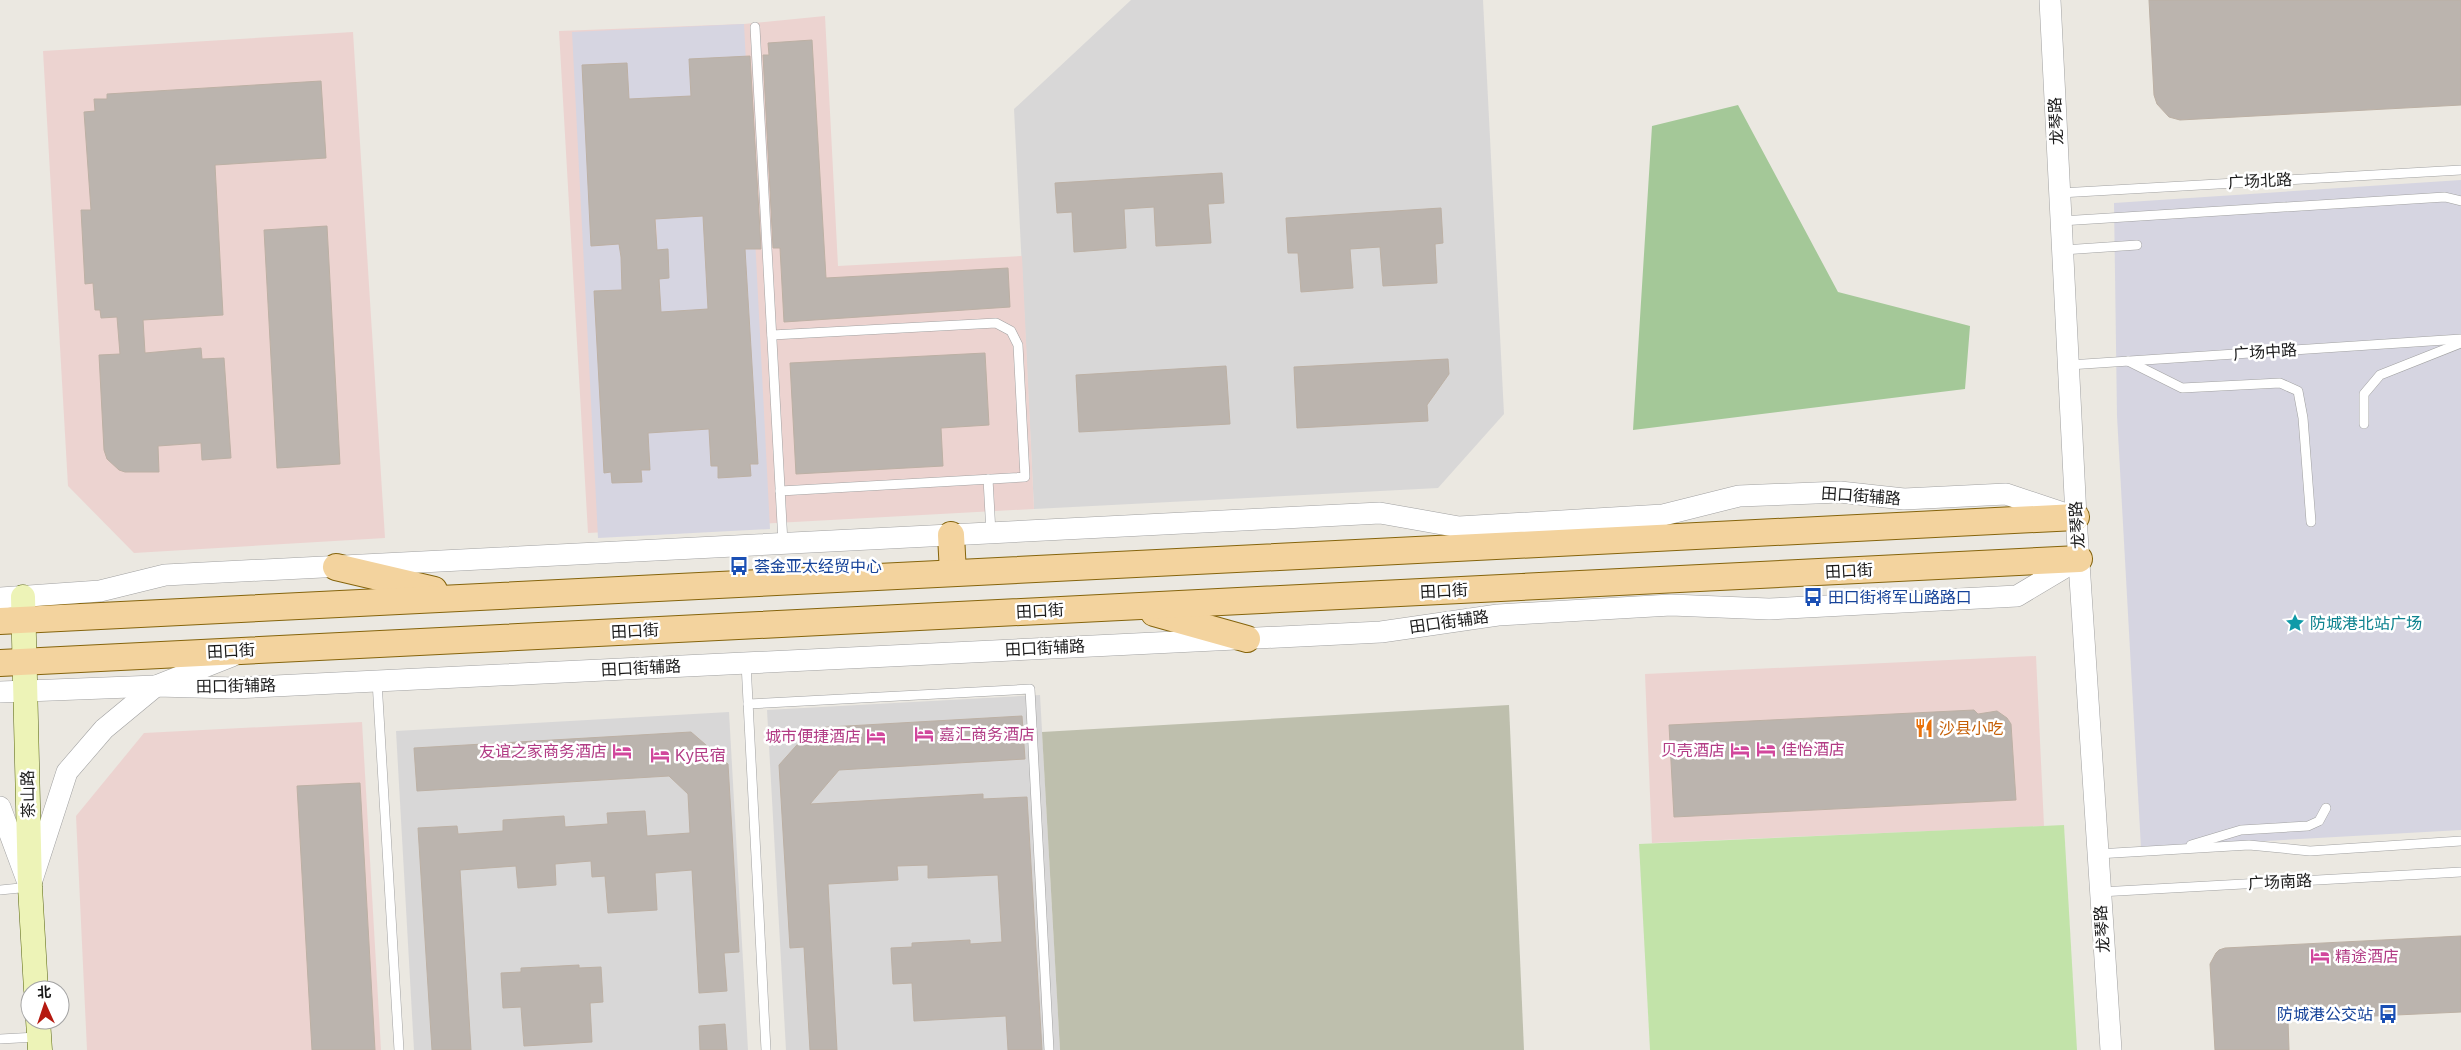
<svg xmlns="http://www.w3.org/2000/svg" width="2461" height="1050" viewBox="0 0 2461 1050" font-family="Helvetica,'Noto Sans SC',sans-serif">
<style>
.residential{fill:#d8d7d7}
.commercial{fill:#ecd3d0}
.construction{fill:#bebfad}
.grass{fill:#c2e3a9}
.forest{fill:#a4c898}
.plaza{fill:#d6d5e1;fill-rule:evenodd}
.building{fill:#bbb4ae;stroke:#bcb0a4;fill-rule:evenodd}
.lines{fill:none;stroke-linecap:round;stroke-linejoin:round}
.service-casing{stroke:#a1a1a1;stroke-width:10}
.tertiary-casing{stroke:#a1a1a1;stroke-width:22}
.secondary-casing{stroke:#58660d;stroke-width:25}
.primary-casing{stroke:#85640c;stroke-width:28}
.service{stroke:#fff;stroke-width:9}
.tertiary{stroke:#fff;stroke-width:21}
.secondary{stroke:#edf3b7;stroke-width:24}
.primary{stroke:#f3d39e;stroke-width:26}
.labels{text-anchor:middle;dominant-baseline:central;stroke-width:5;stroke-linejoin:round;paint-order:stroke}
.street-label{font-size:16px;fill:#1a1a1a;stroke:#fff}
.transit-label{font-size:16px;fill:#164399;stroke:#fff;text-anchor:start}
.culture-label{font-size:16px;fill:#0d838f;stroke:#fff;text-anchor:start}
.food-label{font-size:16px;fill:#c56008;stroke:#fff;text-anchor:start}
.hotel-label{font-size:16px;fill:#b23c85;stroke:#fff;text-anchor:start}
</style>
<rect width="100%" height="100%" fill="#ebe8e1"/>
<g class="residential">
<polygon points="1131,0 1483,0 1504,414 1438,488 1034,509 1014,109"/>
<polygon points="1040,695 1060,1050 786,1050 767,710"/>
<polygon points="729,712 748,1050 414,1050 396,731"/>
</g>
<g class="commercial">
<polygon points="825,16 838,266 1022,256 1034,509 588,533 559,31 744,24"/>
<polygon points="353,32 385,538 134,553 68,486 43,51"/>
<polygon points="2036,656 2044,826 1652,843 1645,674"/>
<polygon points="362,722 381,1050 87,1050 76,816 144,733"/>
</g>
<polygon class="construction" points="1509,705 1524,1050 1060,1050 1042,732"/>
<polygon class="grass" points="2064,825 2077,1050 1650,1050 1639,844"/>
<polygon class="forest" points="1738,105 1838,292 1970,326 1965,389 1633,430 1652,126"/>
<g class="plaza">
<path d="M 744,24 L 770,529 L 598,538 L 572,32 ZM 742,56 L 753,249 L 725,250 ZM 627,63 L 629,99 L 619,244 L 592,246 L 582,65 ZM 655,202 L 657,242 L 631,243 ZM 622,290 L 650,470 L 604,472 L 594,292 ZM 728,428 L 757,464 L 711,466 L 709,429 Z"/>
<polygon points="2461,180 2461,830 2141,848 2117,416 2114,203"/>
</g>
<g class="building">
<polygon points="2149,0 2461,0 2461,105 2180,120 2169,117 2157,104 2154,95"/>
<polygon points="812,40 826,278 1008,268 1010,307 784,322 780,248 773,248 763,55 769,55 768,43"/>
<path d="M 750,56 L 761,249 L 745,249 L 758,464 L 750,464 L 751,476 L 718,478 L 718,466 L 711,466 L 709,429 L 648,433 L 650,470 L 641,470 L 642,482 L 612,483 L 611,472 L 604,473 L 594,291 L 622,290 L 621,257 L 619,244 L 591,246 L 582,65 L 627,63 L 629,99 L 691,96 L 689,59 ZM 703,216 L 708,309 L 661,312 L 659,279 L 669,278 L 668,249 L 657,250 L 655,219 Z"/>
<polygon points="321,81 326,158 215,165 223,315 143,320 145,353 201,348 202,359 224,358 231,458 202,460 201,443 158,446 159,472 125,472 119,470 107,459 104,450 99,355 120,354 117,317 101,318 100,310 95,310 93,283 85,284 81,210 91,210 84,112 95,111 94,99 107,99 107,94"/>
<polygon points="1222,173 1224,203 1208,204 1211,243 1156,246 1154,207 1124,209 1126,248 1074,252 1072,212 1057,213 1055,183"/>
<polygon points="1441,208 1443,243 1435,244 1437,283 1383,286 1380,247 1350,249 1353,288 1301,292 1298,253 1288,253 1286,218"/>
<polygon points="327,226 340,464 277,468 264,230"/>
<polygon points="985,353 989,425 941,428 943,466 796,474 790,363"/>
<polygon points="1448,359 1449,374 1427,405 1428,421 1297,428 1294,367"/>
<polygon points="1226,366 1230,424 1079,432 1076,375"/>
<polygon points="1974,710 1978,714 1997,711 2007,718 2011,724 2016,800 1674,817 1669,725"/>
<polygon points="1022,716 1025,759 839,770 810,804 983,794 983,799 1027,797 1042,1050 1008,1050 1006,1016 914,1021 912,983 893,984 891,948 912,947 912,943 970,940 970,944 1002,942 998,875 928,878 928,865 897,866 898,880 828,884 837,1050 810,1050 804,947 790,948 779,765 812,728"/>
<polygon points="691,732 728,764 739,952 724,953 727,991 699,993 692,870 655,873 657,910 608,913 605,876 592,877 591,861 555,864 556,885 518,888 516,866 460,870 471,1050 432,1050 418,828 457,826 458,834 503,831 503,820 564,816 565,827 608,824 607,813 645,811 647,836 690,833 688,794 669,776 417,791 414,748"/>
<polygon points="360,783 375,1050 312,1050 297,786"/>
<polygon points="2461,936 2461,1012 2288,1020 2289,1050 2215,1050 2210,964 2216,953 2219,950 2225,948"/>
<polygon points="579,965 579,968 601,967 603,1002 590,1003 592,1042 524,1046 521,1007 503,1008 501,973 521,972 521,968"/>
<polygon points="725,1024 727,1050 700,1050 699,1026"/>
</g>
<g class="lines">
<g class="service-casing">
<g id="service">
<polyline points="755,27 783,543"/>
<polyline points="2060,193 2461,170"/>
<polyline points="2061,221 2445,197 2461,201"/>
<polyline points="2063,250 2137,245"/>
<polyline points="772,335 996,323 1011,331 1018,345 1025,477 780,491"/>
<polyline points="2128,361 2182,388 2280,383 2298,391 2303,418 2311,522"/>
<polyline points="2069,365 2461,339"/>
<polyline points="2364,424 2364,394 2380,375 2461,343"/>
<polyline points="988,479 991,533"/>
<polyline points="746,663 766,1050"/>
<polyline points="377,681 399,1050"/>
<polyline points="748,704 1030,689 1049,1050"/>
<polyline points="2191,845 2241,830 2308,826 2319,821 2326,808"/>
<polyline points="2097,854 2249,845 2310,851 2461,841"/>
<polyline points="0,890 30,887"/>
<polyline points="2100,892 2461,872"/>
<polyline points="0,1039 37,1037"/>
</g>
</g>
<g class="tertiary-casing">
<g id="tertiary">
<polyline points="2050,0 2076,517 2111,1050"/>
<polyline points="0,598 100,591 165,575 1380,513 1459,527 1663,515 1739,496 1840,492 1904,499 2006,494 2069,515"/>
<polyline points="0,692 156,686 234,688 1381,632 1498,615 1671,605 1769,609 2017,596 2079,559"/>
<polyline points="0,807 27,880"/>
<polyline points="32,880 67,772 104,729 156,686 232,656"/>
</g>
</g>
<g class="secondary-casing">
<g id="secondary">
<polyline points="23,597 30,887 36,990"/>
<polyline points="38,1020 40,1050"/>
</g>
</g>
<g class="primary-casing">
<g id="primary">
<polyline points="951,535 953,573"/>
<polyline points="336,567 434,590"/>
<polyline points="1154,613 1247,639"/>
<polyline points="0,621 2076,517"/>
<polyline points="0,663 2079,559"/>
</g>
</g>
<use href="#service" class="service"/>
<use href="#tertiary" class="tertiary"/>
<use href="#secondary" class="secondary"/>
<use href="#primary" class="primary"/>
</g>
<defs>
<g id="bus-bare" transform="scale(1.5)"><path d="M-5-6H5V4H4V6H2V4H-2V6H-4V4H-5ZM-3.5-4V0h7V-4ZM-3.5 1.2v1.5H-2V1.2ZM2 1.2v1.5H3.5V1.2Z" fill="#1a4fb4" stroke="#fff" stroke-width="2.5" paint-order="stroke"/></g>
<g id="sight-bare" transform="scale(1.5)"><path d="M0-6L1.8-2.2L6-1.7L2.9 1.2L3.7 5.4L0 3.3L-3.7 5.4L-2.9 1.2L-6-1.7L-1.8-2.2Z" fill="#0f9aa8" stroke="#fff" stroke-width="2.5" paint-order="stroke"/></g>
<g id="restaurant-bare" transform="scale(1.5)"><path d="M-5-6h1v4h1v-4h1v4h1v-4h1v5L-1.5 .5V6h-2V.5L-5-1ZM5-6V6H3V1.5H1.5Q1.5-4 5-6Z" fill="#e8710a" stroke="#fff" stroke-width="2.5" paint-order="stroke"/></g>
<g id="hotel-bare" transform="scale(1.5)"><path d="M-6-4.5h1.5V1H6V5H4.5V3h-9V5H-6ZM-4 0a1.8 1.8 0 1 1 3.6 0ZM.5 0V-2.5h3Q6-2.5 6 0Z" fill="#d1479c" stroke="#fff" stroke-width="2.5" paint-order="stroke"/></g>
</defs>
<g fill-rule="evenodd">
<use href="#bus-bare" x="739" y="566"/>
<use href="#bus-bare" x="1813" y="597"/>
<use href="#sight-bare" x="2295" y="623"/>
<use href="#restaurant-bare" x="1924" y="728"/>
<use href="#hotel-bare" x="924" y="734"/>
<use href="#hotel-bare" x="876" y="736"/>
<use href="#hotel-bare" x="1766" y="749"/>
<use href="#hotel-bare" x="1740" y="750"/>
<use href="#hotel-bare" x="622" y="751"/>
<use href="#hotel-bare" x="660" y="755"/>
<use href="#hotel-bare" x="2320" y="956"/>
<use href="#bus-bare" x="2388" y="1014"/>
</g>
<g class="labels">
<g class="street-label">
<text transform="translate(2056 121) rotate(-93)">龙琴路</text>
<text transform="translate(2260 181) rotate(-3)">广场北路</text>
<text transform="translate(2265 352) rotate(-4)">广场中路</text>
<text transform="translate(1861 496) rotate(4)">田口街辅路</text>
<text transform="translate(2077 525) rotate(-94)">龙琴路</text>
<text transform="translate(1849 571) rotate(-3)">田口街</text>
<text transform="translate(1444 591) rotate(-3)">田口街</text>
<text transform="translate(1040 611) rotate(-3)">田口街</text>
<text transform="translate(1449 622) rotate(-8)">田口街辅路</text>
<text transform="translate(635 631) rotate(-3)">田口街</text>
<text transform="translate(1045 648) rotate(-3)">田口街辅路</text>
<text transform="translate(231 651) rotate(-3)">田口街</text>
<text transform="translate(641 668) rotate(-3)">田口街辅路</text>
<text transform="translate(236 686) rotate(-1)">田口街辅路</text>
<text transform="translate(28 794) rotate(-91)">茶山路</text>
<text transform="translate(2280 882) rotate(-3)">广场南路</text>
<text transform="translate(2102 929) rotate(-94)">龙琴路</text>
</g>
<g class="transit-label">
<text x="754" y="566">荟金亚太经贸中心</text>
<text x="1828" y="597">田口街将军山路路口</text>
<text x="2373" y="1014" text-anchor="end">防城港公交站</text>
</g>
<g class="culture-label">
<text x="2310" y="623">防城港北站广场</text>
</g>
<g class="food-label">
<text x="1939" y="728">沙县小吃</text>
</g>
<g class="hotel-label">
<text x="939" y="734">嘉汇商务酒店</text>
<text x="861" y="736" text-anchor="end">城市便捷酒店</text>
<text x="1781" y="749">佳怡酒店</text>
<text x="1725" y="750" text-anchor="end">贝壳酒店</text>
<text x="607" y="751" text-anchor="end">友谊之家商务酒店</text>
<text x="675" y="755">Ky民宿</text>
<text x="2335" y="956">精途酒店</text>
</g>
</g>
<g transform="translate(45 1005) rotate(357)"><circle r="24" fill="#ffffff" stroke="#a3a3a3"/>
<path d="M0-4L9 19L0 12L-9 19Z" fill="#b51910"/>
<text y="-8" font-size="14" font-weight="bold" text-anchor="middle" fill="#1a1a1a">北</text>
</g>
</svg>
